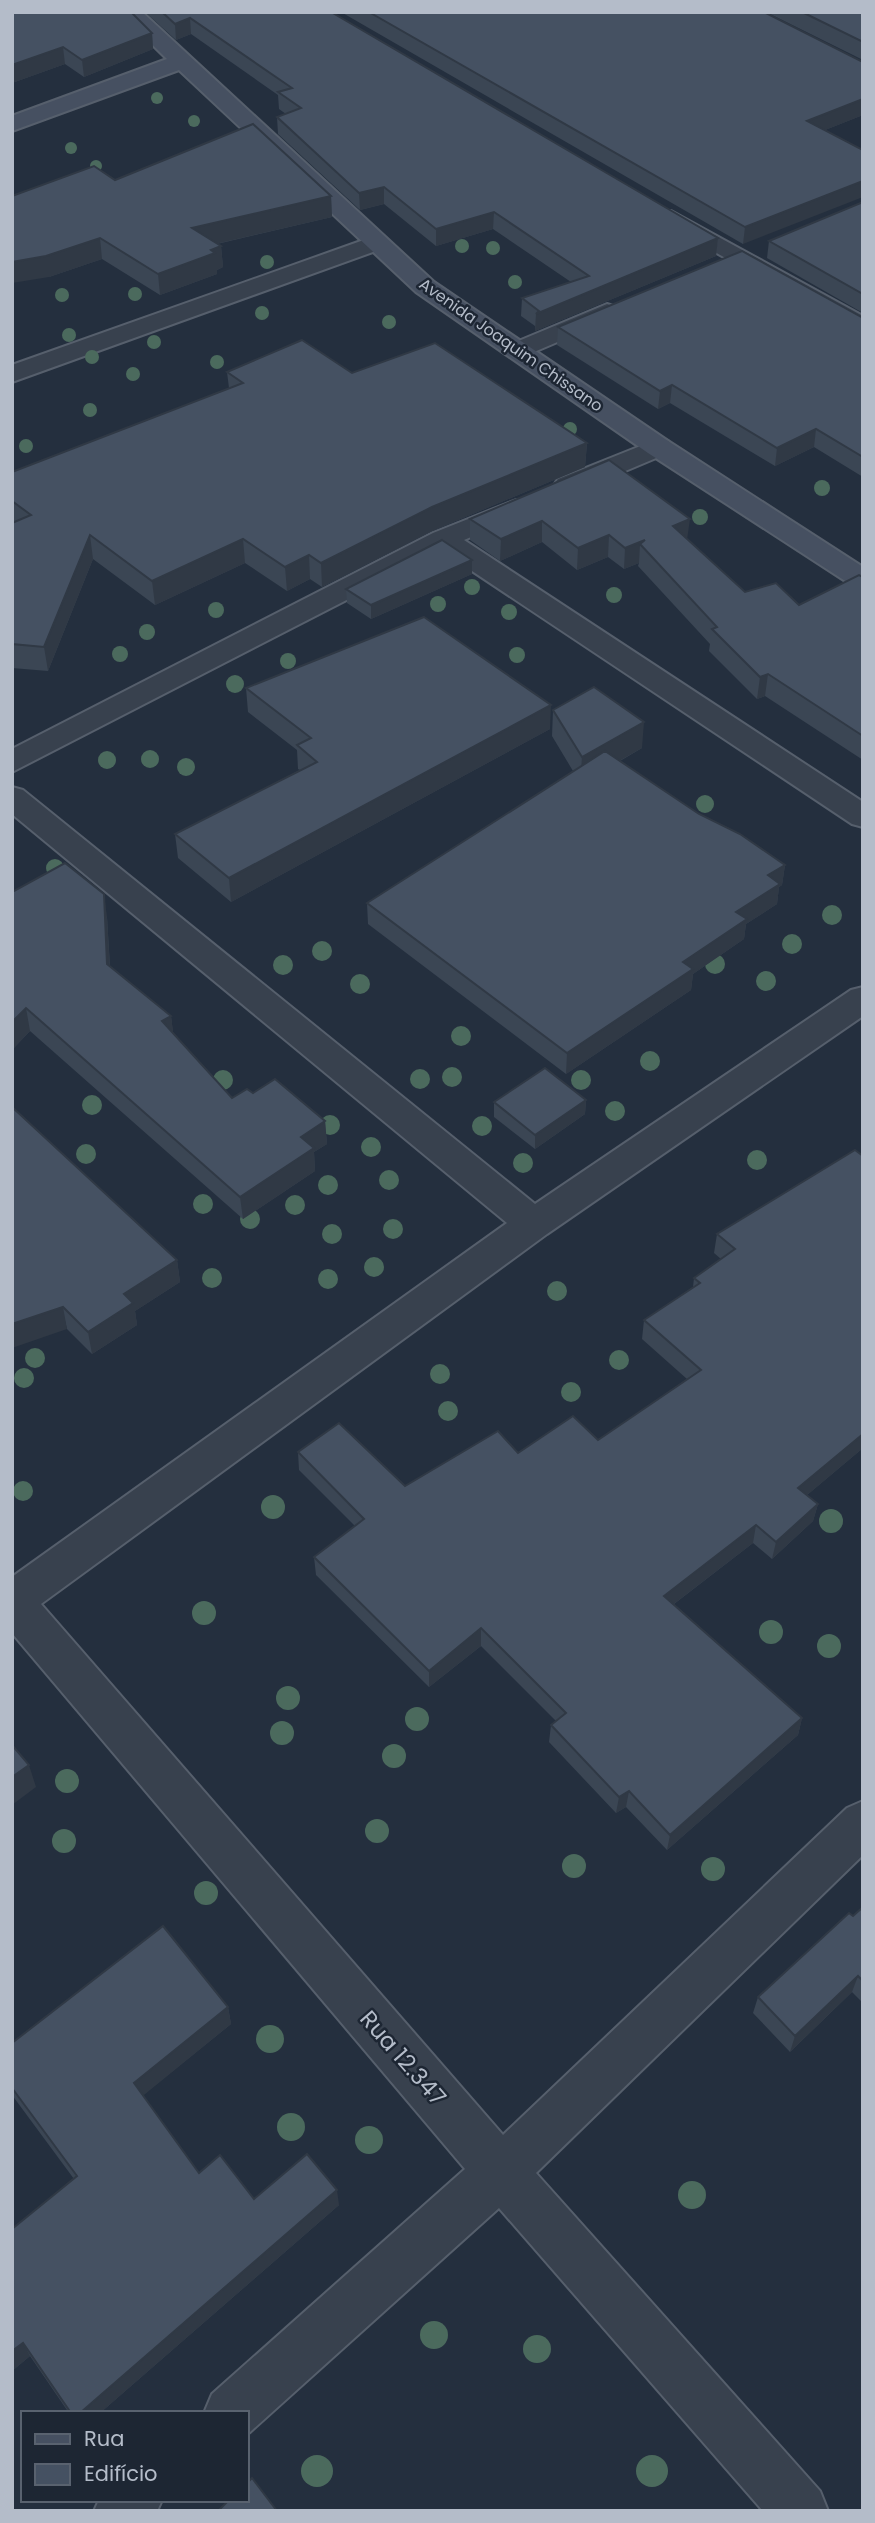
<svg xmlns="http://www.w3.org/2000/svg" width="875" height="2523" viewBox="0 0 875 2523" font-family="Poppins,sans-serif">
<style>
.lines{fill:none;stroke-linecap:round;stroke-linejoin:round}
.street-casing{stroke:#565f6c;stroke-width:4}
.secondary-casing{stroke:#565f6c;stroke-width:4}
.street{fill:#38414e;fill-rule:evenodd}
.secondary{fill:#465061;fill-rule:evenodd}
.tree{fill:#4b6a5d}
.wall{fill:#3b4654}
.shaded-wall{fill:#303945}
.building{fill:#455162;stroke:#303945;stroke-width:2}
.labels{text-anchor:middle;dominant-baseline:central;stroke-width:5;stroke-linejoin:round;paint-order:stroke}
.far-street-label{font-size:16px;fill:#b4bcc9;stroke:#1d2633}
.near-street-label{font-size:23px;fill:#b4bcc9;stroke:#1d2633}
</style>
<rect width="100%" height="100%" fill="#242f3e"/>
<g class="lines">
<g class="street-casing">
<g id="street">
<polygon points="671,211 863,316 863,335 663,223 659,218 663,213"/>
<polygon points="375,236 384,238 387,243 384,248 12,382 12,365"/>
<polygon points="607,304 616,307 620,312 616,317 527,355 509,355 505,350 509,345"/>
<polygon points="658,439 668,441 672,447 668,453 578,491 558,491 554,485 558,479"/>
<polygon points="516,500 526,502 530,508 526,514 464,540 863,802 863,827 852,824 442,551 12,772 12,749 433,533"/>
<polygon points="12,787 23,790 535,1204 851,990 863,987 863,1016 547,1234 41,1604 503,2135 847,1808 863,1801 863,1855 536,2173 820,2491 828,2511 763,2511 499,2208 250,2432 247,2434 247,2413 204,2413 212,2394 465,2169 12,1633 12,1577 507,1223 12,814"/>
<polygon points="99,2500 162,2500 157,2511 94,2511"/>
</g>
</g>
<g class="secondary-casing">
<polygon id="secondary" points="119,12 142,12 434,282 668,441 863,567 863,589 853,586 648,453 416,292 179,70 12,131 12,116 167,59"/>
</g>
<use href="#street" class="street"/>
<use href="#secondary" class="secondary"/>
</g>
<g class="tree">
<circle cx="157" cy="98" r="6"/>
<circle cx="194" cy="121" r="6"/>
<circle cx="71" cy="148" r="6"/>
<circle cx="96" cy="166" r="6"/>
<circle cx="462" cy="246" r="7"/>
<circle cx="493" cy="248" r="7"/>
<circle cx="267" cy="262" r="7"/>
<circle cx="515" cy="282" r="7"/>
<circle cx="135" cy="294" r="7"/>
<circle cx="62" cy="295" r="7"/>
<circle cx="262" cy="313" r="7"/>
<circle cx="389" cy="322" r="7"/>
<circle cx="69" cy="335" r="7"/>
<circle cx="154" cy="342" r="7"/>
<circle cx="92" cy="357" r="7"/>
<circle cx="217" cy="362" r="7"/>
<circle cx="133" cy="374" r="7"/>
<circle cx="90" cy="410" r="7"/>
<circle cx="570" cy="429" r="7"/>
<circle cx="26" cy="446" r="7"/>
<circle cx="822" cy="488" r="8"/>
<circle cx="700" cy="517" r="8"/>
<circle cx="472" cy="587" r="8"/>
<circle cx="614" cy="595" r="8"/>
<circle cx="438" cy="604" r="8"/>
<circle cx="216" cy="610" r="8"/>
<circle cx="509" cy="612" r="8"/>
<circle cx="147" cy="632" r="8"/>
<circle cx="120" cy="654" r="8"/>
<circle cx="517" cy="655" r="8"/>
<circle cx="288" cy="661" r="8"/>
<circle cx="235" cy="684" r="9"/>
<circle cx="150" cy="759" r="9"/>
<circle cx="107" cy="760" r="9"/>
<circle cx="186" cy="767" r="9"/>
<circle cx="705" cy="804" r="9"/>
<circle cx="55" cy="868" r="9"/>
<circle cx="832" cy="915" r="10"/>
<circle cx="792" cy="944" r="10"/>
<circle cx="322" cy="951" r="10"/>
<circle cx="715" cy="964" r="10"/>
<circle cx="283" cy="965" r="10"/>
<circle cx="766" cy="981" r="10"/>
<circle cx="360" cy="984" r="10"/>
<circle cx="461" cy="1036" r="10"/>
<circle cx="650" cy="1061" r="10"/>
<circle cx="452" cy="1077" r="10"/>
<circle cx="420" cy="1079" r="10"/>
<circle cx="223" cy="1080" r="10"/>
<circle cx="581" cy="1080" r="10"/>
<circle cx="92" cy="1105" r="10"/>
<circle cx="615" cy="1111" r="10"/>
<circle cx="330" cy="1125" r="10"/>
<circle cx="482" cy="1126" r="10"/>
<circle cx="371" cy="1147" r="10"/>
<circle cx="86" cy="1154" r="10"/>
<circle cx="757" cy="1160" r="10"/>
<circle cx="523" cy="1163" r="10"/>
<circle cx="389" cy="1180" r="10"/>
<circle cx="328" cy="1185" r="10"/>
<circle cx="203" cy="1204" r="10"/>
<circle cx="295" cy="1205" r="10"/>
<circle cx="250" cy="1219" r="10"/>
<circle cx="393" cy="1229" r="10"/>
<circle cx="332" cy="1234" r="10"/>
<circle cx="374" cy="1267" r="10"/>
<circle cx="212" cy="1278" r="10"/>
<circle cx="328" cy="1279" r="10"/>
<circle cx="557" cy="1291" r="10"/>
<circle cx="35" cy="1358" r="10"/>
<circle cx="619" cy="1360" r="10"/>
<circle cx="440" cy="1374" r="10"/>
<circle cx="24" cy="1378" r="10"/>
<circle cx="571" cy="1392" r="10"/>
<circle cx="448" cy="1411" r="10"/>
<circle cx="23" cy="1491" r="10"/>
<circle cx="273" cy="1507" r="12"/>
<circle cx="831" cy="1521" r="12"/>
<circle cx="204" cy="1613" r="12"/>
<circle cx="771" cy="1632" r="12"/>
<circle cx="829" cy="1646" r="12"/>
<circle cx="288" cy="1698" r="12"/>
<circle cx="417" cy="1719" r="12"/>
<circle cx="282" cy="1733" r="12"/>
<circle cx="394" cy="1756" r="12"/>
<circle cx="67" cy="1781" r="12"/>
<circle cx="377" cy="1831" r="12"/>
<circle cx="64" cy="1841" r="12"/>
<circle cx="574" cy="1866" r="12"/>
<circle cx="713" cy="1869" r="12"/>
<circle cx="206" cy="1893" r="12"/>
<circle cx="270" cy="2039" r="14"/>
<circle cx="291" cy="2127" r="14"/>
<circle cx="369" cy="2140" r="14"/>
<circle cx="692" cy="2195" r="14"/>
<circle cx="434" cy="2335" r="14"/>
<circle cx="537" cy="2349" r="14"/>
<circle cx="317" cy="2471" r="16"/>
<circle cx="652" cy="2471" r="16"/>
</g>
<g class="wall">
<polygon points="12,12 152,33 153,49 84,77 65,64 12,83"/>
<polygon points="145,12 331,12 718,238 716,256 535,331 535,326 521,316 522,298 571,282 493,229 436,246 384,204 360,210 278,134 277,117 286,114 279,109 278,95 191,34 176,40"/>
<polygon points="341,12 764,12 863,62 863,115 825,130 743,244"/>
<polygon points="766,12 863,12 863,60"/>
<polygon points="115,180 331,196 332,217 217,244 221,246 223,267 217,270 217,274 160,295 102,259 49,277"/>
<polygon points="863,202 863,313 767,258 769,241"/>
<polygon points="863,318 863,477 814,447 775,466 670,403 658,409 557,345 558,327"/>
<polygon points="227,372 352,373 587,443 585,467 432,531 322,587 310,579 287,591 245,563 155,605 93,559 48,671 12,668 12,472 229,388"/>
<polygon points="609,460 688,540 745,592 799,605 863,577 863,760 765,696 757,699 709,651 710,644 638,566 639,563 624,569 608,557 577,570 542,542 500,561 470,540 470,519"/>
<polygon points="472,560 472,574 371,619 347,603 346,589"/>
<polygon points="246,688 550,729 231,902 178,858 175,834 300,770 298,769 297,750 248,712"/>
<polygon points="553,710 642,748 620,761 699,814 785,865 782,885 779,887 777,904 746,924 744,939 693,974 691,990 566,1074 368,924 367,903 573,771 552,736"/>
<polygon points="12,892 107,917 110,966 171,1016 173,1033 232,1098 253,1093 325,1121 327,1144 314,1152 315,1171 243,1219 30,1031 12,1050"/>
<polygon points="586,1100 585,1114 535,1149 494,1117 494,1102"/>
<polygon points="12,1107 177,1260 180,1282 135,1311 137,1325 92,1354 67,1329"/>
<polygon points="855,1150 863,1448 807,1495 818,1504 813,1521 772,1559 753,1543 674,1604 802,1718 798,1735 667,1850 626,1807 616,1813 549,1742 551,1725 556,1721 481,1646 429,1687 316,1575 314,1557 355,1526 299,1470 298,1452 405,1486 518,1453 598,1440 687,1379 642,1339 644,1320 693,1287 694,1278 721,1259 714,1253 717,1234"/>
<polygon points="863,1907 863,2003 852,1992 790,2052 753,2013 758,1997"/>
<polygon points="228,2007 231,2024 143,2095 199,2173 254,2199 339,2205 100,2413 69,2413 30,2356 12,2371 74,2179 12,2095 12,2043"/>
</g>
<g class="shaded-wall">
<polygon points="190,18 191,34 176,40 175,24"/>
<polygon points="152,33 153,49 84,77 82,60"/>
<polygon points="63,47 65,64 12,83 12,65"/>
<polygon points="863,99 863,115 805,138 807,121"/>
<polygon points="863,181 863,197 743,244 745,227"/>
<polygon points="384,187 384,204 360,210 359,193"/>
<polygon points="331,196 332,217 194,249 192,228"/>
<polygon points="494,212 493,229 436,246 436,229"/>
<polygon points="100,238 102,259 49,277 12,283 12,262"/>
<polygon points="718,238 716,256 535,331 536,314"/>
<polygon points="221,246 223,267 217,270 217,274 160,295 158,274"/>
<polygon points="672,385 670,403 658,409 660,391"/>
<polygon points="816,429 814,447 775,466 777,448"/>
<polygon points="587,443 585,467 432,531 322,587 321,563 432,507"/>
<polygon points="690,519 687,540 673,526"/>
<polygon points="542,521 542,542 500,561 501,539"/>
<polygon points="90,535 93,559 48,671 44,647"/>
<polygon points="609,535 608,557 577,570 578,548"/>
<polygon points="243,539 245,563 155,605 152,581"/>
<polygon points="645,540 640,544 639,563 624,569 625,548"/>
<polygon points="309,555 310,579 287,591 285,567"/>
<polygon points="472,560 472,574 371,619 371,605"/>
<polygon points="768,674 765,696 757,699 760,677"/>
<polygon points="551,705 550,729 231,902 229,878"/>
<polygon points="644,722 642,748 580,783 582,757"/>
<polygon points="785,865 782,885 779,887 777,904 746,924 744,939 693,974 691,990 566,1074 567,1053 683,962 768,875"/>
<polygon points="104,894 107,917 111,987 107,964"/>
<polygon points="26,1008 30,1031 12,1050 12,1022"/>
<polygon points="171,1016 174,1039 162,1021"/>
<polygon points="586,1100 585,1114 535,1149 535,1135"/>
<polygon points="325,1121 327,1144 314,1152 315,1171 243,1219 240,1197 301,1137"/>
<polygon points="177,1260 180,1282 135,1311 137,1325 92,1354 88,1332 124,1294"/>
<polygon points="63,1307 67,1329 12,1348 12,1324"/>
<polygon points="863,1434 863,1448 794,1506 798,1488"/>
<polygon points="818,1504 813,1521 772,1559 776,1542"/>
<polygon points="756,1525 753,1543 662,1613 664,1596"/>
<polygon points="481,1628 481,1646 429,1687 429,1671"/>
<polygon points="802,1718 798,1735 667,1850 670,1835"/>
<polygon points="29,1765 36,1787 12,1805 12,1777"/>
<polygon points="629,1791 626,1807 616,1813 619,1797"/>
<polygon points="858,1976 852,1992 790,2052 795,2036"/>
<polygon points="228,2007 231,2024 139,2099 134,2083"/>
<polygon points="337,2190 339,2205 100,2413 80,2413"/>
<polygon points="23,2343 30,2356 12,2371 12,2351"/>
</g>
<g class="building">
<polygon points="12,12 131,12 152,33 82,60 63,47 12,65"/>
<polygon points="162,12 331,12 718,238 536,314 539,311 522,298 589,276 494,212 436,229 384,187 359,193 277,117 301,108 278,92 292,88 190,18 175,24"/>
<polygon points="369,12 764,12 863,62 863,99 807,121 863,150 863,181 745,227"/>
<polygon points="802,12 863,12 863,42"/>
<polygon points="253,124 331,196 192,228 221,246 211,250 215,253 158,274 100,238 46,256 12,262 12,196 94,166 115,180"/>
<polygon points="863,202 863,294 769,241"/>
<polygon points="742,251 863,318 863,457 816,429 777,448 672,385 660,391 558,327"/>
<polygon points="302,340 352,373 435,343 587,443 432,507 321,563 309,555 285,567 243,539 152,581 90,535 44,647 12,644 12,523 31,515 12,501 12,472 243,383 227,372"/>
<polygon points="609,460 690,519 673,526 745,592 776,583 799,605 859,575 863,577 863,736 768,674 760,677 712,629 717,627 640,544 645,540 625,548 609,535 578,548 542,521 501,539 470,519"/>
<polygon points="442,540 472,560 371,605 346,589"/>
<polygon points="424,617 551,705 229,878 175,834 317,762 297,745 311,738 246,688"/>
<polygon points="594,687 644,722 582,757 553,710"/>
<polygon points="605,751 699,814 740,834 785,865 768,875 780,884 736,912 747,919 683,962 693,969 567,1053 367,903"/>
<polygon points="65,863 104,894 107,964 171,1016 162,1021 232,1098 247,1089 253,1093 275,1079 325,1121 301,1137 314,1148 240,1197 26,1008 12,1022 12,892"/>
<polygon points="545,1068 586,1100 535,1135 494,1102"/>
<polygon points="12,1107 177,1260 124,1294 133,1303 88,1332 63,1307 12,1324"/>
<polygon points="855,1150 863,1156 863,1434 798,1488 818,1504 776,1542 756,1525 664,1596 802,1718 670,1835 629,1791 619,1797 551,1725 566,1713 481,1628 429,1671 314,1557 364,1519 298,1452 339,1423 405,1486 498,1431 518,1453 573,1416 598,1440 701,1370 644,1320 700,1283 694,1278 735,1249 717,1234"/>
<polygon points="12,1745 29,1765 12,1777"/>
<polygon points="863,1907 863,1981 858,1976 795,2036 758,1997 849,1913 853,1916"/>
<polygon points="163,1926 228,2007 134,2083 199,2173 220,2155 254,2199 307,2154 337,2190 80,2413 71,2413 23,2343 12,2351 12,2229 77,2176 12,2088 12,2043"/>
<polygon points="252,2478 277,2511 218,2511 229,2500 247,2500 247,2483"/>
</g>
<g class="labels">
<g class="far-street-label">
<text transform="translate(511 345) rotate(35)">Avenida Joaquim Chissano</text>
</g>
<g class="near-street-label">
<text transform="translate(403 2058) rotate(49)">Rua 12.347</text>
</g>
</g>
<rect width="875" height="2523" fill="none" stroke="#b4bcc9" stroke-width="28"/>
<rect x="21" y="2411" width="228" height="91" fill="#1d2633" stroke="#59626f" stroke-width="2"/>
<rect x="35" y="2434" width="35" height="10" fill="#465061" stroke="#59626f" stroke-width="2"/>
<text x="84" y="2446" font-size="21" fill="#b4bcc9">Rua</text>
<rect x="35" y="2464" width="35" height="21" fill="#455162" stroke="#59626f" stroke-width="2"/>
<text x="84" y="2481" font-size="21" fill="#b4bcc9">Edifício</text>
</svg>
